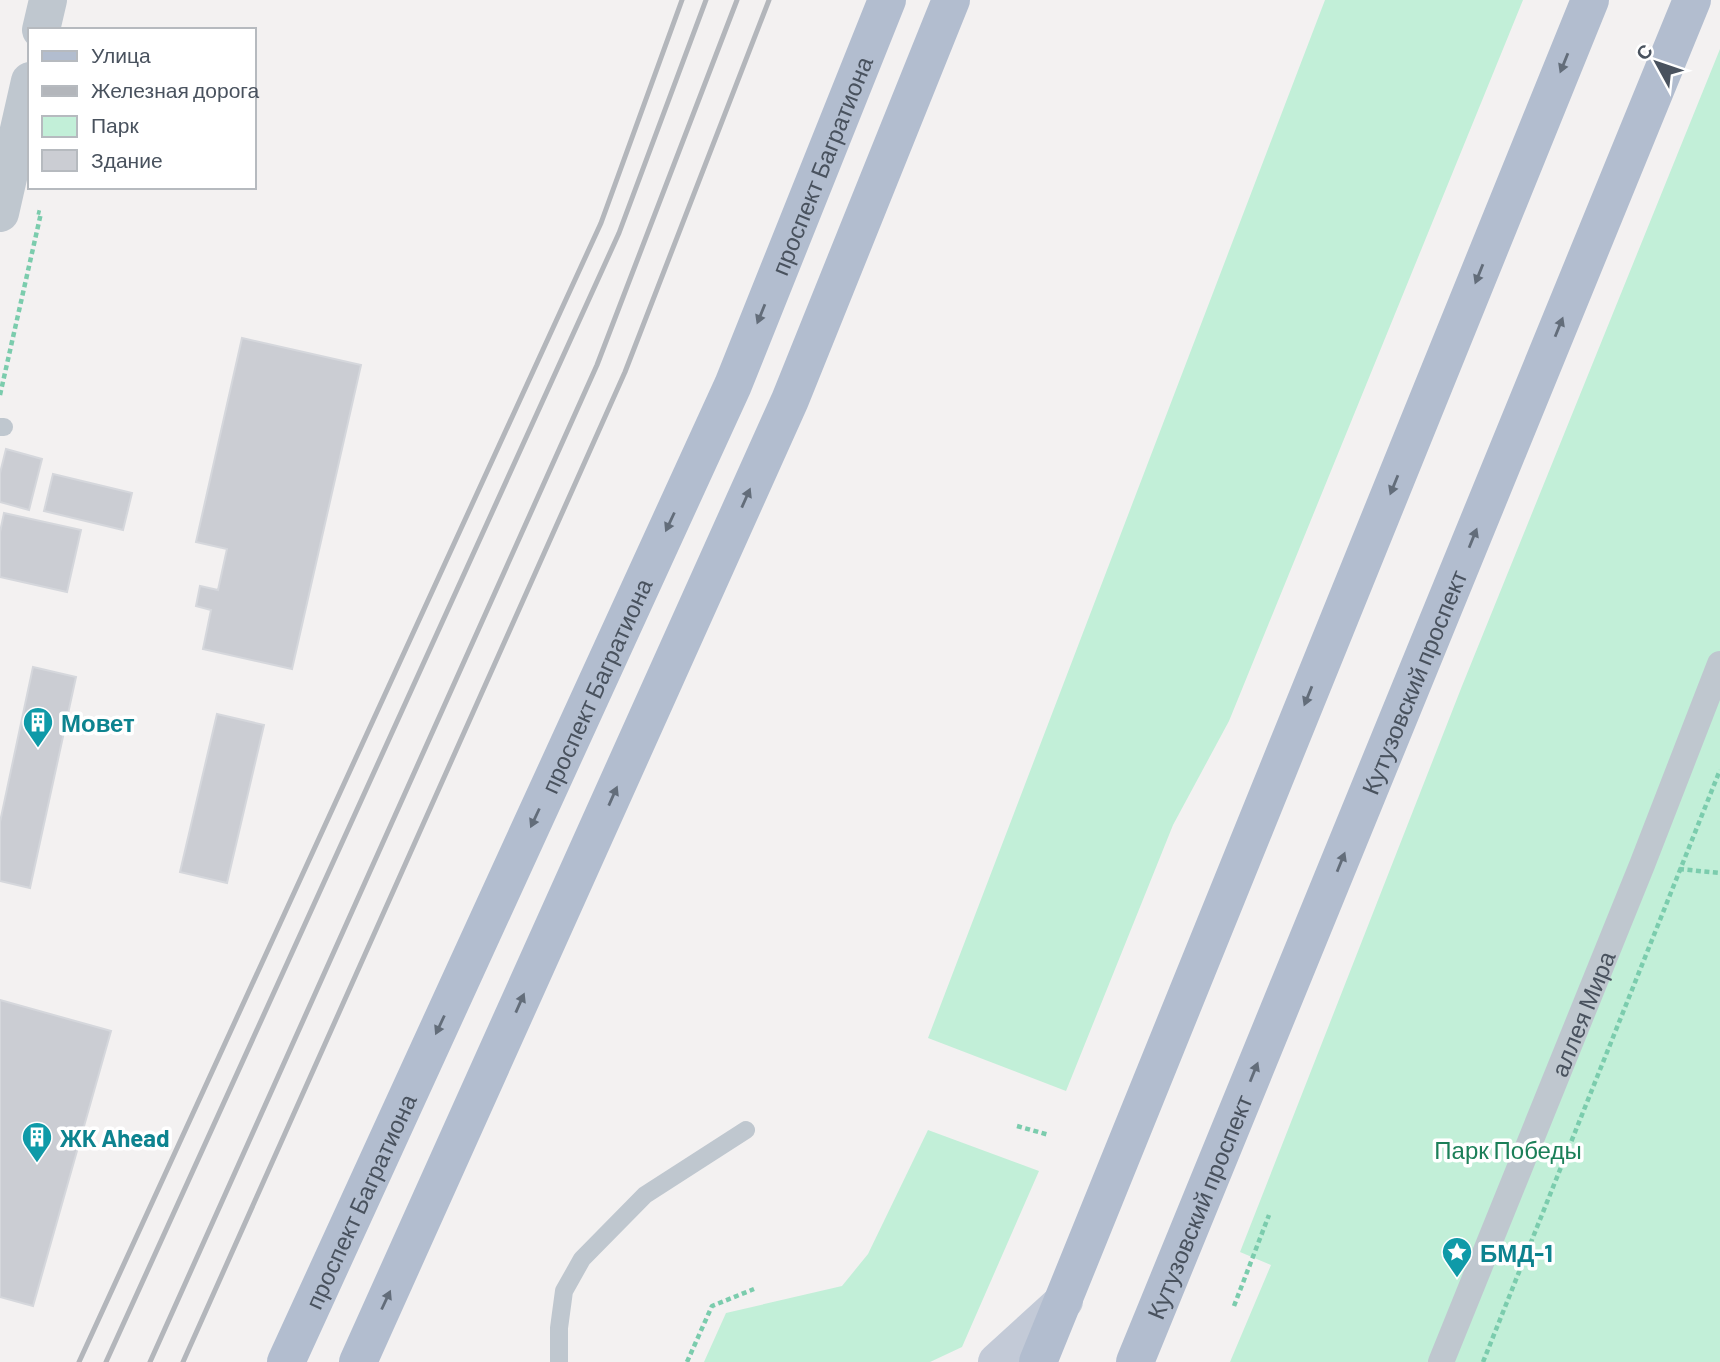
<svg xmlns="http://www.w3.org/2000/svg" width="1720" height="1362" viewBox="0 0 1720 1362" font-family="Barlow,sans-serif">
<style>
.green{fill:#c2efd8}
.building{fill:#cbcdd3;stroke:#d5d7dc;stroke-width:2}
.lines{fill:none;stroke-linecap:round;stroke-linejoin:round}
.path{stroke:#7bccad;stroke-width:4.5;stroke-dasharray:5 3.5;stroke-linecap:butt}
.service{stroke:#bfc7cf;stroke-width:18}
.pedestrian{stroke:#bfc7cf;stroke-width:26}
.tertiary{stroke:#bfc7cf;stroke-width:38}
.secondary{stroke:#c3cad7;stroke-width:38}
.primary{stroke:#b2bdcf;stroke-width:38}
.rail{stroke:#b3b6bb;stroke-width:5}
.oneway{fill:#636d7a}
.labels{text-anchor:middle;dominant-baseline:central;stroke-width:7;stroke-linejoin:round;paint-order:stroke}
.street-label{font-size:24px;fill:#49525e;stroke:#fff}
.culture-label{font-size:24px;font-weight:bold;fill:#0d838f;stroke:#fff;text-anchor:start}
.park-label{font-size:24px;fill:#1b7f58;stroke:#fff}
</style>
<rect width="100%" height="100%" fill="#f3f1f1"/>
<g class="green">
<polygon points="1325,0 1523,0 1229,721 1173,825 1066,1091 928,1038"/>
<polygon points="1720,49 1720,1362 1230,1362 1271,1265 1240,1252 1462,686"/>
<polygon points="928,1130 1039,1171 962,1347 930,1362 704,1362 726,1313 842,1286 868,1254"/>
</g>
<g class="building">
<polygon points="242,338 361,365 292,669 203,649 211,610 196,606 200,586 218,590 227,549 196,542"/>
<polygon points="6,449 42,459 29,510 0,502 0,473"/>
<polygon points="53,474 132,493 123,530 44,511"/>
<polygon points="4,513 81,530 67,592 0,577 0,532"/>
<polygon points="33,667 76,677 30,888 0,881 0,822"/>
<polygon points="217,714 264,725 227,883 180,872"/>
<polygon points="0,1000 111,1031 33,1306 0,1297"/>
</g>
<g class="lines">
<g class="path">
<polyline points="0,395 41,213 37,212"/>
<polyline points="1679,869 1720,873"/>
<polyline points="1017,1126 1049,1135"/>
<polyline points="1234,1306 1269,1215"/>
<polyline points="687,1362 712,1306 754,1289"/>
<polyline points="1483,1362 1720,770"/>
</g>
<g class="service">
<polyline points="0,427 4,427"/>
<polyline points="559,1362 559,1328 564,1291 582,1259 645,1195 746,1130"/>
</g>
<path class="pedestrian" id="s1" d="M 1441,1362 L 1642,865 L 1720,664"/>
<g class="tertiary">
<polyline points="41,30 48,0"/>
<polyline points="0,213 30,81"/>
</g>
<polyline class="secondary" points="997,1362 1064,1301"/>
<g class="primary">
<path id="s2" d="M 286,1362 L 733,385 L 887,0"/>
<polyline points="358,1362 790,400 951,0"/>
<polyline points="1038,1362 1590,0"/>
<path id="s3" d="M 1135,1362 L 1692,0"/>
</g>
<g class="rail">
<polyline points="79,1362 601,223 682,0"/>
<polyline points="106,1362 619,233 706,0"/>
<polyline points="150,1362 597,365 737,0"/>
<polyline points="183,1362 625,372 769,0"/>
</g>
</g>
<defs><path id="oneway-solid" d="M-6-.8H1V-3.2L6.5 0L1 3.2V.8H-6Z" transform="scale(1.75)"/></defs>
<g class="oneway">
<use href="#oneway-solid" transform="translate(1564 63) rotate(112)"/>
<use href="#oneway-solid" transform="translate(1479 274) rotate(112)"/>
<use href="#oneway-solid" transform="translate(761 314) rotate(112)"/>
<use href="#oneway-solid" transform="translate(1559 327) rotate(-68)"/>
<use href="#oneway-solid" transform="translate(1394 485) rotate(112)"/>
<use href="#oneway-solid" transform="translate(746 498) rotate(-66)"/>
<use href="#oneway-solid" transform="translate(670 522) rotate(115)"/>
<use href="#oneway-solid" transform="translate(1473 538) rotate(-68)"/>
<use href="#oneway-solid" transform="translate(1308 696) rotate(112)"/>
<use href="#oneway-solid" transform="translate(613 796) rotate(-66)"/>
<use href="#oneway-solid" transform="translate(535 818) rotate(115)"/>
<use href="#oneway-solid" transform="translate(1341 862) rotate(-68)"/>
<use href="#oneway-solid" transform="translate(520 1003) rotate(-66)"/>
<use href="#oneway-solid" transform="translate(440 1025) rotate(115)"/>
<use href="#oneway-solid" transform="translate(1254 1072) rotate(-68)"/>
<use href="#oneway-solid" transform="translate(386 1300) rotate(-65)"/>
</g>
<defs>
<g id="building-pin" transform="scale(1.575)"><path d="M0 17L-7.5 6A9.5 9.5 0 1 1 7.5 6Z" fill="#0f9aa8" stroke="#fff"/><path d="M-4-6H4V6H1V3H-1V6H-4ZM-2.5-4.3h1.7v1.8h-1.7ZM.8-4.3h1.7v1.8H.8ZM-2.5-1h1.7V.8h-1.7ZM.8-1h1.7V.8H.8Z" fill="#fff"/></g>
<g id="sight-pin" transform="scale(1.575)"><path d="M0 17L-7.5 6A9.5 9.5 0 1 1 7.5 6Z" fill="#0f9aa8" stroke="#fff"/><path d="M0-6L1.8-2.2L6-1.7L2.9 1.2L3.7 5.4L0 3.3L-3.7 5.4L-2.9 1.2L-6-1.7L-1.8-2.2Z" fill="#fff"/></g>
</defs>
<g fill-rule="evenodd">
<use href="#building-pin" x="38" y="722"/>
<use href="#building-pin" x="37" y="1137"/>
<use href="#sight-pin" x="1457" y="1252"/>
</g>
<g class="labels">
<g class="street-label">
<text stroke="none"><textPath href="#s2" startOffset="1311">проспект Багратиона</textPath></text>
<text stroke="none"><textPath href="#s3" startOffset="735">Кутузовский проспект</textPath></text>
<text stroke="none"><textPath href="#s2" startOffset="744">проспект Багратиона</textPath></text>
<text stroke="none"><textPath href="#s1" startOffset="376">аллея Мира</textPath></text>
<text stroke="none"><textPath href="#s2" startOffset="177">проспект Багратиона</textPath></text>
<text stroke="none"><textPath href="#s3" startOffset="168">Кутузовский проспект</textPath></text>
</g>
<g class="culture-label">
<text x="61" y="722">Мовет</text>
<text x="60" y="1137">ЖК Ahead</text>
<text x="1480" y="1252">БМД-1</text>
</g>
<g class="park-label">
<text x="1508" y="1149">Парк Победы</text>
</g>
</g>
<rect x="28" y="28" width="228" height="161" fill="#ffffff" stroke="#b6babf" stroke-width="2"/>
<rect x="42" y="51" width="35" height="10" fill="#b2bdcf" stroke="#b6babf" stroke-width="2"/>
<text x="91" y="63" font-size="21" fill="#49525e">Улица</text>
<rect x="42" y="86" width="35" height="10" fill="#b3b6bb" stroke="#b6babf" stroke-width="2"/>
<text x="91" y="98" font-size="21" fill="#49525e">Железная дорога</text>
<rect x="42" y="116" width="35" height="21" fill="#c2efd8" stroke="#b6babf" stroke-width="2"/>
<text x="91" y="133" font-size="21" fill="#49525e">Парк</text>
<rect x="42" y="150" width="35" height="21" fill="#cbcdd3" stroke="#b6babf" stroke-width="2"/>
<text x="91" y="168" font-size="21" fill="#49525e">Здание</text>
<g transform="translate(1657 63) rotate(310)" stroke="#ffffff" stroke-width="5" paint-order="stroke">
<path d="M0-5L12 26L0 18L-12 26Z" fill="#49525e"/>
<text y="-10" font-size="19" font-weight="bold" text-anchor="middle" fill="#49525e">С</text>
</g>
</svg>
